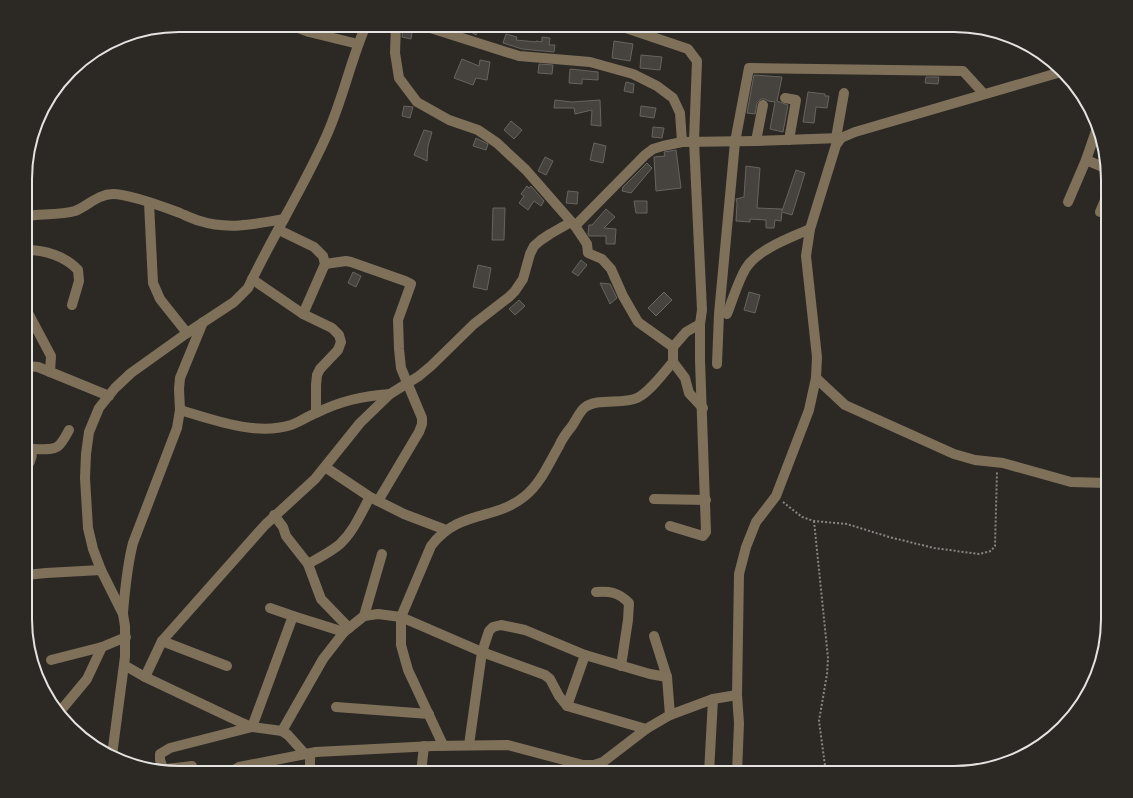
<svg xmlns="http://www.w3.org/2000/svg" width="1133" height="798" viewBox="0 0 1133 798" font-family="Signika,sans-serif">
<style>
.building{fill:#46433e;stroke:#67645f}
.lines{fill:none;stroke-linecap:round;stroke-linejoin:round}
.path{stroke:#888683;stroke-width:2;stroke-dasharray:2 2;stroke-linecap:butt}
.minor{stroke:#7f705a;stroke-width:10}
.rim{fill:none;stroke:#e5e3e1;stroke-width:2}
</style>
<rect width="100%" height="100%" fill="#2c2925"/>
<g class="building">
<polygon points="459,25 481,25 476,35"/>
<polygon points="403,30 412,32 411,39 402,37"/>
<polygon points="506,34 517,37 516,40 536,42 536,41 542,42 542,37 550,38 549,45 555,45 554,52 522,49 503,43"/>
<polygon points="614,41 633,44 630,61 612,58"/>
<polygon points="641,55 662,57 660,70 640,68"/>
<polygon points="462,59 479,66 480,60 490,62 487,80 476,78 473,85 454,78"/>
<polygon points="539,64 553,65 552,74 538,73"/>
<polygon points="570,69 598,72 598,80 582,79 582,84 569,83"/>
<polygon points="754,75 782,77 777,101 788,105 783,132 770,129 775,102 768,101 765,99 761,99 757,103 755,114 747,113"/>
<polygon points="926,77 939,77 938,84 925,83"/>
<polygon points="626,82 634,84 633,93 624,91"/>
<polygon points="808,92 825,94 825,96 829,96 827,108 816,107 814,123 803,122"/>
<polygon points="555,100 572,102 600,100 601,126 591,125 592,110 575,114 574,108 554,108"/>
<polygon points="404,106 413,107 410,118 402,116"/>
<polygon points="641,106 656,108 654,118 640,116"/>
<polygon points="511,121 522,130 514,139 504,130"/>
<polygon points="653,127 664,128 662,138 652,137"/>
<polygon points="424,130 432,132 428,146 427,161 414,155"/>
<polygon points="476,138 488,144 486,150 473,146"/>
<polygon points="594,143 606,146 603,163 590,160"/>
<polygon points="676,150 681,188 656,191 654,157 665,156 664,152"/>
<polygon points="545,157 553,161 546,175 538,171"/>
<polygon points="647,163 652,168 631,193 622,191 623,187"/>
<polygon points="746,166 760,168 757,208 782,209 782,211 796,170 805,173 792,215 782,212 781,221 775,220 774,228 766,228 766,220 750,219 750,222 736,221 737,203 736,199 744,197"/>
<polygon points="527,186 529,188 531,186 544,201 541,206 534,201 528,210 519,203 524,196 521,194"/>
<polygon points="568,191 578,192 577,204 566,203"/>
<polygon points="634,201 647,201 647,213 636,213"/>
<polygon points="493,208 505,208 504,240 492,240"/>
<polygon points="606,209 615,217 604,228 616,229 615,244 606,244 606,236 589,236 588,234 589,225 592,225"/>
<polygon points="581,260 587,265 578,276 572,272"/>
<polygon points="478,265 491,268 487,290 473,287"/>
<polygon points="353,272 361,276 356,287 348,283"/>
<polygon points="600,283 610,284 617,298 610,304"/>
<polygon points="664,292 672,300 656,316 648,308"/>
<polygon points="749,292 760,295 755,313 744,310"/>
<polygon points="519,300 525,306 515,315 509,309"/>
</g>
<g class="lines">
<g class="path">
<polyline points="783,502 802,517 814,521 847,524 889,537 934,548 979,554 991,551 995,546 997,471"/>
<polyline points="814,521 828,658 827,674 819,721 826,773"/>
</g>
<g class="minor">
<polyline points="291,25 309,32 358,44"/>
<polyline points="396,25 395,53 399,78 417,102 449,120 478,130 497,143 526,170 575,226 587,244 588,253 602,259 611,269 623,296 638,322 673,347 673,362 685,378 689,393 703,408"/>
<polyline points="421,25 519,56 590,62 633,74 657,86 673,98 680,113 682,142"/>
<polyline points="617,25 688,49 697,61 694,141 702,310 700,324 700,360 706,532 703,536 670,526"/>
<polyline points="1077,90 1089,105"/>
<polyline points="785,98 796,100 789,140"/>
<polyline points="836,138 844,93"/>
<polyline points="756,141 763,105"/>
<polyline points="1086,160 1108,169"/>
<polyline points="1068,202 1086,160 1096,131"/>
<polyline points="149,203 153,283 160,299 187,333"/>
<polyline points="1100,212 1108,193"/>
<path d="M 26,216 C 40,214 62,215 75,211 C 88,206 98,194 113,194 C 129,194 164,207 180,213 C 187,216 193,219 200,221 C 228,230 256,224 284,219"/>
<polyline points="575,226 645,155 653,149 663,146 682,142 756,141 841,138"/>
<polyline points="279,230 314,247 323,256 325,264 303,314"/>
<path d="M 26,250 C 45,250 65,256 78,270 L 79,281 L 72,305"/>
<polyline points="325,264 346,261 351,262 405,281 411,284 398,320 399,349 401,368 422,418 422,424 419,432 378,501"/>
<polyline points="252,279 303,314 332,328 339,335 341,342 338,350 320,369 317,375 316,385 316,413"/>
<polyline points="26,309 51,356 50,372"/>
<path d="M 727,314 C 733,299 738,281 746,268 C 758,249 790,238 810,229"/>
<polyline points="673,347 686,332 700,324"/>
<polyline points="717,364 719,314 735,142 749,68 963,71 984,94"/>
<polyline points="26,366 38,367 109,396"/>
<polyline points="816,378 845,405 954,454 975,460 1003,463 1071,482 1108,483"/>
<path d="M 180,410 C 215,420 255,436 291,425 C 300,422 308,416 316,413 C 341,401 362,396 390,394"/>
<path d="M 26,444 C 35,453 32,459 26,469"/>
<path d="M 31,449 C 56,449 57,453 69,430"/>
<polyline points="325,467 370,497 404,514 446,530"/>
<polyline points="654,499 706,500"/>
<polyline points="274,515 283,527 286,536 308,564 321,599 349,628"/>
<path d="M 308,564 C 318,558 331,552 340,544 C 354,531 361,513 370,497"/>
<polyline points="26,575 46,573 101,570"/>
<path d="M 596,592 C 610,591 618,592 629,603 L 628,620 L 621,666"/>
<polyline points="270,608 293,616"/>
<path d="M 123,612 C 125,589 127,566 133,543 L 177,428 L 180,410 L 179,389 L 180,378 L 203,322"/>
<polyline points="364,616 382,554"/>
<polyline points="654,636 667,677"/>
<polyline points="162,641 227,666"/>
<polyline points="51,660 102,647 126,637"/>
<polyline points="124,665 145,677 240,722 252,727 282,731 288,735 305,754"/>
<polyline points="145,677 162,641 265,525 315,479 360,423 390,394 419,376 431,366 474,324 509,297 515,291 523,279 530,254 534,246 541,240 550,234 571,222"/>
<polyline points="567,706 585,655"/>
<polyline points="336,707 429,714"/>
<polyline points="62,709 87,679 102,647"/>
<polyline points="282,731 323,659 344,632 364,616 378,614 401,617 482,652 545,675 550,679 559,696 567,706 646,729"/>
<path d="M 443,745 L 408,670 L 401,645 L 401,617 L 431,546 C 459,509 495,521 525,496 C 541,483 549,463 559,446 C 562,439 567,432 572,426 C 576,420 579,413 584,408 C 597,397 622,405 637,398 C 650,392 664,372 673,362"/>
<polyline points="469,745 482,652 489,631 493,627 501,625 525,630 585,655 650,674 667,677 670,715"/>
<polyline points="310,754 310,773"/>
<path d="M 112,755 L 125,657 L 125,626 L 123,614 L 101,570 L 93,549 L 88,528 L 85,478 L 86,454 L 89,432 L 99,408 L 115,388 L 131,373 L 187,333 L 234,302 L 248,288 C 272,237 302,190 325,139 C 342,103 350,62 366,25"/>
<polyline points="192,766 167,769 163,768 160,760 160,754 170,748 252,727 293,616 344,632"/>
<polyline points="229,773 239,767 316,752 433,746 508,745 583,765 594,765 603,762 646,729 670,715 713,699 737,695"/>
<polyline points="421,773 424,746"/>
<polyline points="709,773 713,699"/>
<polyline points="737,773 739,723 737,695 739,574 746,547 756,522 776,496 809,410 816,378 817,357 806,256 810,229 836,145 841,138 855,132 1061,72"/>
</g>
</g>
<path d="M0 0H1133V798H0ZM179 32H954A147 147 0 0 1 1101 179V619A147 147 0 0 1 954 766H179A147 147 0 0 1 32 619V179A147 147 0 0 1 179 32Z" fill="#2c2925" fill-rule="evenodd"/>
<path class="rim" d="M179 32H954A147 147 0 0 1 1101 179V619A147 147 0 0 1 954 766H179A147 147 0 0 1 32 619V179A147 147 0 0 1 179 32Z"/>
</svg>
